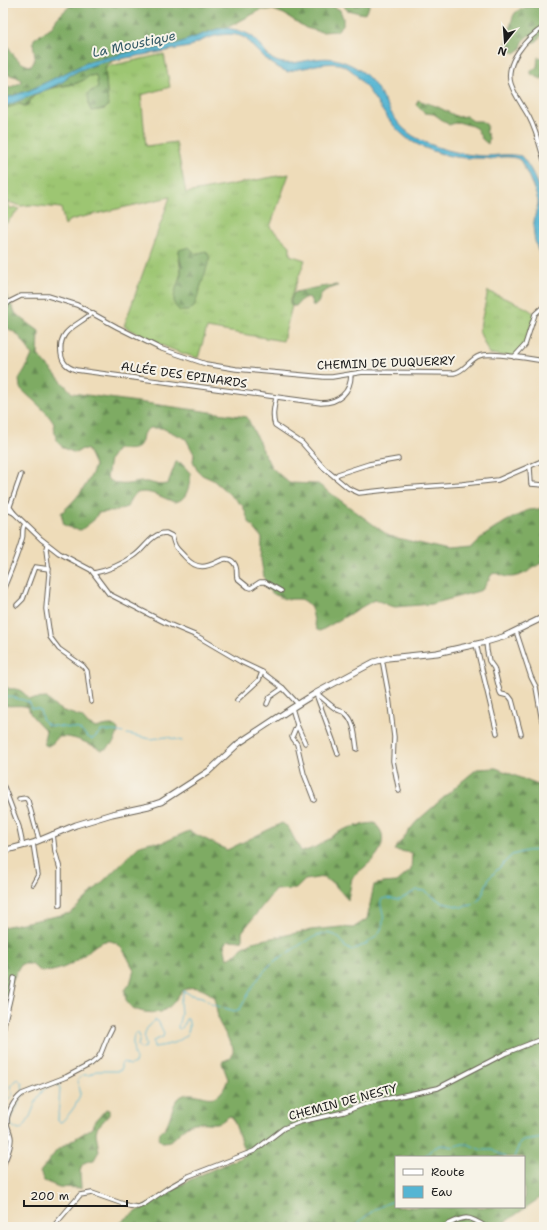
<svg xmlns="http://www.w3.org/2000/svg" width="547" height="1230" viewBox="0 0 547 1230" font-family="'Shantell Sans',sans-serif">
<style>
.grass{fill:url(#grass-tufts);stroke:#5c7147;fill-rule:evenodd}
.forest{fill:url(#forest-firs);stroke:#4d6440;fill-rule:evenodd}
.water{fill:#54b5d3;stroke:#386878}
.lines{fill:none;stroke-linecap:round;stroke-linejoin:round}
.stream{stroke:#54b5d3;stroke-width:1}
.street-casing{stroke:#665f53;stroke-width:5.5}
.secondary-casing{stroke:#665f53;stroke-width:7}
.street{stroke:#fff;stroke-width:3.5}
.secondary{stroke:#fff;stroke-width:5}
.labels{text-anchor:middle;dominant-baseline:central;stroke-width:4;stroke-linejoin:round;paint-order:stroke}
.street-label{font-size:12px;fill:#1c1c1c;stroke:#f7f3e8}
.water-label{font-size:13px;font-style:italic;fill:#325965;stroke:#f7f3e8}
</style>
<defs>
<pattern id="grass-tufts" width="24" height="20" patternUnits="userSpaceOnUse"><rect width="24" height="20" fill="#9dc672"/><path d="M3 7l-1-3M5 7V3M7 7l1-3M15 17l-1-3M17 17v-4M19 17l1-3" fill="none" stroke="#87aa62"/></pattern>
<pattern id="forest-firs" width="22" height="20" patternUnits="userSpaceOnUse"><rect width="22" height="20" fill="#7eab64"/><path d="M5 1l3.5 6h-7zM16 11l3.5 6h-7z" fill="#668a52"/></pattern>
</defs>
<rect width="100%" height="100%" fill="#f7f3e8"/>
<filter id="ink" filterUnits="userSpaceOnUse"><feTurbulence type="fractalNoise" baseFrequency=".025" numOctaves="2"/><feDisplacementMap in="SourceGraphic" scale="8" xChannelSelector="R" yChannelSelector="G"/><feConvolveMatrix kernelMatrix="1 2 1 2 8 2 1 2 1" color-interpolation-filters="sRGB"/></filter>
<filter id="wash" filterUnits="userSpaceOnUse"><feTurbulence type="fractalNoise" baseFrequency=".012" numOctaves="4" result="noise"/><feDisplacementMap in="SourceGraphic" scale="16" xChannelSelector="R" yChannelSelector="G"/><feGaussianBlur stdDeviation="0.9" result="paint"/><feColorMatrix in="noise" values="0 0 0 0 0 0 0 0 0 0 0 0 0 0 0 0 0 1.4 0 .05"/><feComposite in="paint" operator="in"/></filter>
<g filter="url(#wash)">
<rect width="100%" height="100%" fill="#eedcb9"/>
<g class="grass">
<path d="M 164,54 L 170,87 L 141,95 L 146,146 L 176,142 L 186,193 L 289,174 L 270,227 L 290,246 L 290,255 L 305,260 L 290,300 L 290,303 L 292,306 L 283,341 L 207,328 L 198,358 C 171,351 148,339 124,326 L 170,197 L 78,218 L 68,221 L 65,226 L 61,208 L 31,205 L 21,206 L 5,201 L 5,193 L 3,189 L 3,109 L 20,104 L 24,106 L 28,105 C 37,81 73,92 89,76 L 97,75 L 98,88 L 91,91 L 91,111 L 105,109 L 108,105 L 105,67 ZM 179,250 L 196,254 L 176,290 L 181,272 L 179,259 Z"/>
<polygon points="3,203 8,203 11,209 14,207 19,209 3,227"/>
<path d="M 488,291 C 504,299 521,303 535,314 L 525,345 L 514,357 L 489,354 L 479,331 Z"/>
</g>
<g class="forest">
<path d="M 73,3 L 321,3 L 333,6 L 340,10 L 343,18 L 343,25 L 337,31 L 322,32 L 317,31 L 306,28 L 284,14 L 273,10 L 261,10 L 213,35 L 113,61 L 105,67 L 108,105 L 105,109 L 91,111 L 89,106 L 88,93 L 98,88 L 96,75 L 89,76 C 78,87 60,84 47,89 C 42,91 36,93 32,97 C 29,100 30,104 25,106 L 20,104 L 3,109 L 3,89 L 11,87 L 20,83 L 21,80 L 17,77 L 3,73 L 3,36 C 8,47 17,65 31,66 C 39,58 31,48 34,39 L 53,26 L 57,18 Z"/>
<polygon points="351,3 370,3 368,9 364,14 347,10 344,7 346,4 350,5"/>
<path d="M 531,3 L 544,3 L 544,32 L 537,41 L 530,44 L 528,41 L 531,38 L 531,34 C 525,37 522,42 521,49 L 515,53 L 509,50 L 506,44 C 511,35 509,22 515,13 C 519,8 528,9 531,3 Z"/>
<polygon points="538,57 544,58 544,78 541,79 531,74 531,71 537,67"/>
<polygon points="418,100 436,106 458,117 466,116 473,121 481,121 487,125 486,131 489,138 488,144 482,139 477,129 472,126 458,122 449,125 434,114 425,113 416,105"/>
<path d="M 189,247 L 196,254 L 206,251 L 210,258 L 194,307 L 188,311 L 180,311 C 167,301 179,285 181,273 C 182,266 179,258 179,250 Z"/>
<path d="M 3,273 L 5,274 L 7,284 L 6,295 L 16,314 L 39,331 L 38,355 L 72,393 L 247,417 L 271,467 L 289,483 L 318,484 L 389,536 L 448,550 L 471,548 L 485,535 L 505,522 L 528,510 L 539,509 L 544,504 L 544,561 C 533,568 522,578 508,577 C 502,576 498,572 492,574 L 483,589 L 479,591 L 432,604 L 395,607 C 387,606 382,601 374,600 L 320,631 L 317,630 C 313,623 314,613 310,606 C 303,596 295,600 286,599 C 279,598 272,593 266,588 L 261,560 L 262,538 L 249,522 L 243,506 L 213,480 L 202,475 L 197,470 L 193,461 L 194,454 L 186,439 L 162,428 L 149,428 L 143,434 C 141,452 133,450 117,449 L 110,459 L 107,478 C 121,490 132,481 147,482 C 154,483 161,487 168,483 L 176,462 L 181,463 L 191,474 C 189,485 188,501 174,502 C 163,498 143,486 133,496 C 130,498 129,504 127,507 L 114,511 L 98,513 L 94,520 L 81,530 L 73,529 L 64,525 L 61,513 C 75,501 90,483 95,465 L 88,450 L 82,449 L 76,453 C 66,450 56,445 55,434 C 54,430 55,425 53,422 C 44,408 31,399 20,388 L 19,379 L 27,366 L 32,355 C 23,340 19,333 3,326 Z"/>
<path d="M 337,285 L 338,286 C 333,288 326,289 322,293 C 318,298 321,304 313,306 L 310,298 L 307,297 L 302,299 L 296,306 L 292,306 L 290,303 L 293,294 L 296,292 L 319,287 Z"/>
<path d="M 3,679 C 8,695 11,685 21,691 C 24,693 27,696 29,699 L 47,698 L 53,705 L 61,710 L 82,717 L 88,724 L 96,728 C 104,726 112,722 118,729 C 117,740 112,747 102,750 C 89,744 73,735 58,737 L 53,743 L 48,746 L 45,745 L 44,739 L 46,731 L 31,715 L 28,707 C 20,704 11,707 3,705 Z"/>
<path d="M 496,768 L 538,785 L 541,802 L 544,806 L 544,1195 L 498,1227 L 112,1227 L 178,1186 L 200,1175 L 242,1157 L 245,1153 L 233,1118 L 230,1116 C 225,1118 222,1123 216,1123 C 208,1124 198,1121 191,1124 C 179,1129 176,1143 162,1142 L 158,1138 L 161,1131 C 171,1127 170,1104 180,1097 C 198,1085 216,1115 228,1079 L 222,1063 L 223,1061 C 230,1059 234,1056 233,1048 L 219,1022 L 214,997 C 207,991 198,986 188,988 C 178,991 177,1001 169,1007 C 167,1008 163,1011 161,1012 C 151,1014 132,1012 127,1002 C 125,999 125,994 125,990 L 130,984 L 134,970 C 129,961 123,944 111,941 C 98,939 89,952 79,959 C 69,966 51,975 39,970 C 36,969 34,966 32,964 L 21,964 C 11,979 7,997 3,1015 L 3,927 L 71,913 L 140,845 L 151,842 L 162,843 L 189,831 L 227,850 L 282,823 L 288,827 L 301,851 C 314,851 324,841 335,834 C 347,827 361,824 375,823 C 377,826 381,830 382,834 C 386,855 364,866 352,878 L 348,900 L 334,884 L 323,877 L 305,880 L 296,889 L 275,890 L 242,932 L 242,941 L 228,940 L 224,945 L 227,959 L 232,957 L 242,948 L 252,942 L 311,930 L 341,927 L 353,928 L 367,919 L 374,885 L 382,883 L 397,882 L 411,870 L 412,853 L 394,850 L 416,822 L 460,783 L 477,769 ZM 396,1157 L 524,1157 L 524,1207 L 396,1207 Z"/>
<path d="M 106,1109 L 109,1110 L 109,1115 L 97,1128 L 96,1133 L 99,1151 L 94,1160 C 75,1162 81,1175 81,1188 L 59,1187 L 44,1181 L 40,1172 L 57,1150 L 92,1128 L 93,1124 Z"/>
</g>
<path class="water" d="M 227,28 C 237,30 248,32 255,39 C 262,46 266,57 276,61 C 294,69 318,52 341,61 C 351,64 363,71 369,78 C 386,97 389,120 413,136 C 433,148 464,156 488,156 C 500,155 510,154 521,156 C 547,185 544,227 544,264 C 540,255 535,245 534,235 C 533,227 534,219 536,211 C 537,208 538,204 538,202 C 538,196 523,163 520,160 C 515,156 499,156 493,159 C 481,157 469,159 456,157 C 442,155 420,147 408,139 C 390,126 379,104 366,87 C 358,78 353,69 342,65 C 335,62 319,64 312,66 C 304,69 296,68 288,72 C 274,67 263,57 253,47 C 250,44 248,40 245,38 C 228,29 204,38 189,47 L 102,62 L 78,71 L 69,76 L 64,81 L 48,89 L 3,107 L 3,99 L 30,90 L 88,62 L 130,52 L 155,49 L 173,45 L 217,29 Z"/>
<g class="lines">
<g class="stream">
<path d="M 3,695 L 23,700 L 29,702 L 31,708 L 39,709 C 43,715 40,721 48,725 L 79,729 L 89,738 L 93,739 L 101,731 L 114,731 L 123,733"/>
<polyline points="127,734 151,739 167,737 182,741"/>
<path d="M 23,1095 L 10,1121 C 11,1126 14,1128 19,1130 C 35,1124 32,1084 58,1084 L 60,1088 L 58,1119 L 58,1121 L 61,1122 C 68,1117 82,1099 80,1090 C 79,1087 78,1084 77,1081 L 82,1075 L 89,1075 L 96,1071 L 119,1071 L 121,1070 L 121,1064 L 123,1062 L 130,1065 L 135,1063 C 137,1059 135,1058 134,1054 C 133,1047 132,1039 135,1033 L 138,1033 L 140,1037 L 138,1046 L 141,1049 L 143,1048 L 146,1046 C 142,1036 146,1026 155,1020 L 158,1021 L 164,1033 L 163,1037 L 153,1041 L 154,1047 C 170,1045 195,1040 188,1019 L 186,1019 L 182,1028 L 179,1029 L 178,1027 L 181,1014 L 180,1002 L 184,991 L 191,995 L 202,997 L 213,1005 L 235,1011 L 240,1009 C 248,994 257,978 269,966 C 274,960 282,957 289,952 C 305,942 333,919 345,947 L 352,950 C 368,944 386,935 383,914 C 382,908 379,904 382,899 L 386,898 L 399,900 L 417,890 L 424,891 L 443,903 L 461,907 L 472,905 L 478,901 L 482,895 L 489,878 L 512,855 L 526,851 L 544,850"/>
<polyline points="3,1104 13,1095 10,1086 18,1079 22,1083 23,1092"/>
<polyline points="424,1157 431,1150 438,1146 443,1145 453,1147 462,1144 468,1144 481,1150 492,1150 506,1157"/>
<polyline points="514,1157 520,1143 523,1141 544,1138"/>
<path d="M 355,1227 C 362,1217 384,1202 396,1201"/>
</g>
</g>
</g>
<g filter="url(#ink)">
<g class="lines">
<g class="street-casing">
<g id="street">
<path d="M 544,27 C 527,37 504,63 511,84 C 515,96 523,106 529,117 C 536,130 540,146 544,160"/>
<path d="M 3,309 L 9,302 L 21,296 L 48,296 L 77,305 L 117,327 L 159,348 L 206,364 L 236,369 L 324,377 L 332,377 L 363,372 L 454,373 C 465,371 469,360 479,356 C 490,351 530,359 544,361"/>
<path d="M 92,313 C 78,326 58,329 61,353 C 62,363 67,367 76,370 L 321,403 C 338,403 351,393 351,374"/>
<polyline points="514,357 525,345 535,314 544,306"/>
<path d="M 276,398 C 274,407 272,416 275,425 L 302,443 L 324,468 L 348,488 L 359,493 L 404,488 L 462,484 L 498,480 L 544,460"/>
<polyline points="530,467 531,484 544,485"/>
<polyline points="335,477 338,474 369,464 398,459"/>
<polyline points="3,498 14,513 41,539 59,553 91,570 109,594 166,623 197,636 241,662 262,672 283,688 298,704"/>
<polyline points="10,506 21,475"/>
<polyline points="3,508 14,513"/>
<polyline points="47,545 46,549 49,574 46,609 50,637 59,649 83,666 87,671 91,702"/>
<path d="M 94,573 C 109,570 121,565 134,556 C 145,549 151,533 166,533 L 172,536 C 175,549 177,548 185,557 C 207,582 222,548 234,563 C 238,568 236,573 237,578 L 248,587 L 251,588 L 260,582 L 265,582 L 281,591"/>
<path d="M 3,590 C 10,573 17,557 22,539 C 24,534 21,529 25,524"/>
<polyline points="17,605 23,599 34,569 35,567 49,569"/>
<polyline points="516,631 531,677 536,687 542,721"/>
<polyline points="486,642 487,651 489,661 494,668 500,692 501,694 509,696 512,700 521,734"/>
<polyline points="476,644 497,733"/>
<polyline points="382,659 389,697 394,737 393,761 399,791"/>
<path d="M 316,693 C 323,698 330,705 336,709 C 339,711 342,711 345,713 C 355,721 355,737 357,749"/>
<polyline points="316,694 338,754"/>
<polyline points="237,700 259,680 262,672"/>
<polyline points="267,704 270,697 283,688"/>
<polyline points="292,708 297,725 292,737 297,744 304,774 314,800"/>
<polyline points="297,725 305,743"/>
<polyline points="4,787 19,827 23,846"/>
<polyline points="19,799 26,798 28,801 39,840"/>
<polyline points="53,834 55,851 60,869 60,905"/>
<polyline points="33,843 38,875 33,884"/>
<path d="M 3,1047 C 5,1040 3,1032 4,1025 C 7,1009 12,994 14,978"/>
<path d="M 3,1166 C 6,1158 11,1148 11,1139 C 11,1134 8,1129 7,1124 C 6,1114 14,1100 22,1094 L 66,1077 L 91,1064 L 98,1058 L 101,1053 L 107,1038 L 112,1028"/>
<polyline points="53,1227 80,1195 92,1193 129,1206 138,1207 143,1205 168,1188 189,1176 254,1151 284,1128 300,1122 344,1112 367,1103 438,1088 506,1053 544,1038"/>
<path d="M 443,1227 C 463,1217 466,1213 486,1227"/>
</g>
</g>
<g class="secondary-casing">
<polyline id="secondary" points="3,851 33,843 76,825 112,814 149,806 161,802 209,771 239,743 292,708 316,693 374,662 388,658 437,653 486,642 503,637 544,617"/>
</g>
<use href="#street" class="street"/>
<use href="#secondary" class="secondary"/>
</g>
</g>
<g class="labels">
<g class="street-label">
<text transform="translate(386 363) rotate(-2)">CHEMIN DE DUQUERRY</text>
<text transform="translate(184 375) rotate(8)">ALLÉE DES EPINARDS</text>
<text transform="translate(343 1102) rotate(-15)">CHEMIN DE NESTY</text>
</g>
<g class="water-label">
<text transform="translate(134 44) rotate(-12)">La Moustique</text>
</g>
</g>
<rect width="547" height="1230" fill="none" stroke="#f7f3e8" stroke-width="16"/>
<rect x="395" y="1156" width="130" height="52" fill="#f7f3e8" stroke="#9f9d96"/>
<rect x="403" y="1169" width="20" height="6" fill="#ffffff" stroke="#9f9d96"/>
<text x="431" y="1176" font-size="12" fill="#1c1c1c">Route</text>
<rect x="403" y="1186" width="20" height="12" fill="#54b5d3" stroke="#9f9d96"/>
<text x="431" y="1196" font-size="12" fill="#1c1c1c">Eau</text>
<g transform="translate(505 42) rotate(197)" stroke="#f7f3e8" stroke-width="3" paint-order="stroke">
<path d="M0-3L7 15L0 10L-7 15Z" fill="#1c1c1c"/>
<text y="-6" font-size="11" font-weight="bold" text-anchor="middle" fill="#1c1c1c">N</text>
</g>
<path d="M24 1200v6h103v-6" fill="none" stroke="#1c1c1c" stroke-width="2"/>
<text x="30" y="1200" font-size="12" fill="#1c1c1c" stroke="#f7f3e8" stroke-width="3" paint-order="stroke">200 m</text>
</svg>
